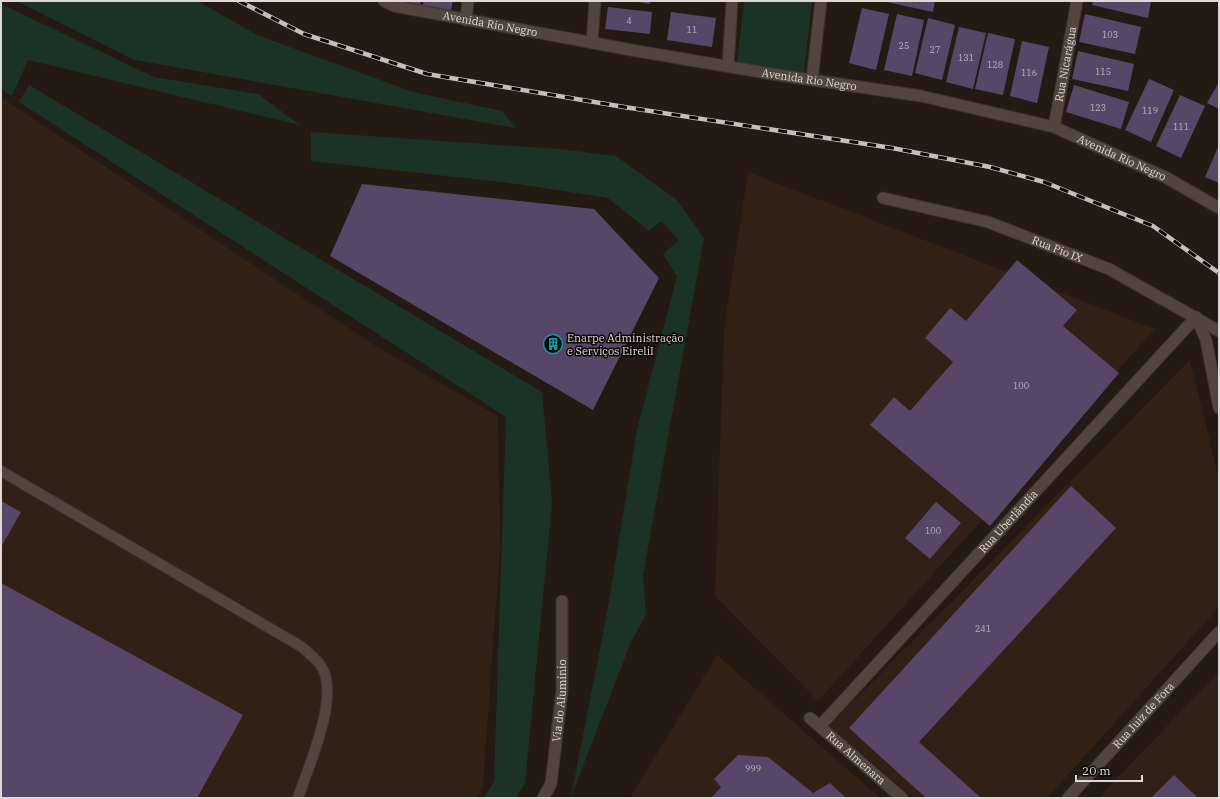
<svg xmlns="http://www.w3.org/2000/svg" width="1220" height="799" viewBox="0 0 1220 799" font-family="'IBM Plex Serif',serif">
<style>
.built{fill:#302016}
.green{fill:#1b3326}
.building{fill:#584668}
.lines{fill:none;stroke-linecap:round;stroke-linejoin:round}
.service-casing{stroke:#3b3330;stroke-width:12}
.minor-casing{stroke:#3b3330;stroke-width:13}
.tertiary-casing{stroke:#3b3330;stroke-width:13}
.service{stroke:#51453e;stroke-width:10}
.minor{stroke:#51453e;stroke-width:11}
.tertiary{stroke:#51453e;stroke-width:11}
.rail-casing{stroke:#c6beba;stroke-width:4.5}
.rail{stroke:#0a0604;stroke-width:3;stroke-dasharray:9;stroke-linecap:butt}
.labels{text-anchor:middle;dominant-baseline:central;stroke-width:3;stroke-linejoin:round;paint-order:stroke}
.number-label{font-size:9px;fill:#beb4b9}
.street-label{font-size:11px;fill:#e0d8d4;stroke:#0a0604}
.poi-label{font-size:11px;fill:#e0d8d4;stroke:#0a0604;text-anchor:start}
</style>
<rect width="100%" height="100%" fill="#241a13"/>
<g class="built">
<polygon points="1,97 374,345 498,416 500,546 483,787 477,798 1,798"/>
<polygon points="748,172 1155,329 818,701 715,596 724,328"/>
<polygon points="1190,360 1219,479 1219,607 1047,798 912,798 829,726"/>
<polygon points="717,655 880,798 630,798"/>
<polygon points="1219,672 1219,798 1098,798"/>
</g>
<g class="green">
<polygon points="17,1 198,1 257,35 413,92 502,111 516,128 135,60"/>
<polygon points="744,1 812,1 804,72 737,64"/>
<polygon points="1,4 154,77 258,94 300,125 28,60 12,96 1,89"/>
<polygon points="29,85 542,392 552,503 525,783 516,798 484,798 494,781 506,417 19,102"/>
<polygon points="311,132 559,149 616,156 677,200 704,238 643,575 646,615 631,642 571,797 607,613 637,430 677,276 663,254 679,240 661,221 649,231 608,198 518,184 311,161"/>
</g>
<g class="building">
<polygon points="391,1 421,1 419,8"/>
<polygon points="424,1 453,1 450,14 422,8"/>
<polygon points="632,1 650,1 650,4"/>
<polygon points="882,1 935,1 933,12"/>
<polygon points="1093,1 1151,1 1148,18 1092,5"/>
<polygon points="608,7 652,12 650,34 605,29"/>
<polygon points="862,8 889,14 876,70 849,63"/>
<polygon points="671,12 716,18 712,47 667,40"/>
<polygon points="897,14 924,20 912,76 884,70"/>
<polygon points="1085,14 1141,27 1135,54 1079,42"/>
<polygon points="928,18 955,25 942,80 915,73"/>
<polygon points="959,27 986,33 973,89 946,82"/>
<polygon points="988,33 1015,39 1003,95 975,89"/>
<polygon points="1022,41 1049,47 1037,103 1010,96"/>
<polygon points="1078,51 1134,64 1128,91 1072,79"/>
<polygon points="1149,79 1174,90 1151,142 1125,130"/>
<polygon points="1219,82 1219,109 1207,103"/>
<polygon points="1074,85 1129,102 1121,129 1066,112"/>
<polygon points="1180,95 1205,106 1181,158 1156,146"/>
<polygon points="1219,145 1219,183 1205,177"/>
<polygon points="362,184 594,209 659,278 593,410 330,256"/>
<polygon points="1017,260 1077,310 1063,326 1119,373 990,526 870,425 894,397 910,411 953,362 925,338 950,308 966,321"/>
<polygon points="1071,486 1116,528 919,742 981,798 926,798 849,728"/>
<polygon points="1,501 21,512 1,547"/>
<polygon points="936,502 961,523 930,559 905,538"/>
<polygon points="1,583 243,715 197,798 1,798"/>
<polygon points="738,755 768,757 813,793 830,783 846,798 711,798 721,787 714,779"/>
<polygon points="1174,775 1198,798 1151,798"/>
</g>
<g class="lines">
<g class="service-casing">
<path id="service" d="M 1,471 L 302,647 C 308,653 317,659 321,666 C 341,695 308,767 298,798"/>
</g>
<g class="minor-casing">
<g id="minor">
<path id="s1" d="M 384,1 L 394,6 L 637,51 L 772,74 L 921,96 L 1054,127 L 1167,178 L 1219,208"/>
<polyline points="466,20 468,1"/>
<polyline points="592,43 595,1"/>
<polyline points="728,66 732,1"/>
<polyline points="812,79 821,1"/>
<path id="s2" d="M 1054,127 L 1077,1"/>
<path id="s3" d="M 810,718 L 902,798"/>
<path id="s4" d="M 820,726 L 1196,317"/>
<path id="s5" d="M 543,798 L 551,784 L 562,691 L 562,601"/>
<path id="s6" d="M 1068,798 L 1219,632"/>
</g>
</g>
<g class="tertiary-casing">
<g id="tertiary">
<path id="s7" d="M 883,198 L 988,222 L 1109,269 L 1219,331"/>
<polyline points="1196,317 1206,340 1219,408"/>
</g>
</g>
<use href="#service" class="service"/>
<use href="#minor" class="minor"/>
<use href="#tertiary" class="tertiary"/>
<g class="rail-casing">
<polyline id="rail" points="239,1 304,34 427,74 624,107 892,148 990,167 1044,182 1153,226 1219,273"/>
</g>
<use href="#rail" class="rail"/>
</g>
<defs>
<g id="building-ring" transform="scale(1)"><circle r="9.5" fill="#0a0604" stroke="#0f9aa8" stroke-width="1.5"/><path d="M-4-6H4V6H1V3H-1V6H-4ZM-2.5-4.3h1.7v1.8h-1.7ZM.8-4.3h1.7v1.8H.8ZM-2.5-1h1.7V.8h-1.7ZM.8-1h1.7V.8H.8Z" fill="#0f9aa8"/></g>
</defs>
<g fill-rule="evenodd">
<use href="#building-ring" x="553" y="344"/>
</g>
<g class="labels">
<g class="number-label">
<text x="629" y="20">4</text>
<text x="692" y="29">11</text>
<text x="1110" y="34">103</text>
<text x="904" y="45">25</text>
<text x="935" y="49">27</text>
<text x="966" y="57">131</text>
<text x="995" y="64">128</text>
<text x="1103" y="71">115</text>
<text x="1029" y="72">116</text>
<text x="1098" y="107">123</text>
<text x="1150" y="110">119</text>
<text x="1181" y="126">111</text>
<text x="1021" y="385">100</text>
<text x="933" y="530">100</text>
<text x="983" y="628">241</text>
<text x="753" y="768">999</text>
</g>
<g class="street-label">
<text stroke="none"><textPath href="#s1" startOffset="109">Avenida Rio Negro</textPath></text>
<text stroke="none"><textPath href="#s2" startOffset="64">Rua Nicarágua</textPath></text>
<text stroke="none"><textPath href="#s1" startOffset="433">Avenida Rio Negro</textPath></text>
<text stroke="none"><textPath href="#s1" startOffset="757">Avenida Rio Negro</textPath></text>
<text stroke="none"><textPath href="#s7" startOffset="182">Rua Pio IX</textPath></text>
<text stroke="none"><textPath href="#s4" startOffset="278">Rua Uberlândia</textPath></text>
<text stroke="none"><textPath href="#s5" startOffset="100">Via do Alumínio</textPath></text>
<text stroke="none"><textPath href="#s6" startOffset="112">Rua Juiz de Fora</textPath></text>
<text stroke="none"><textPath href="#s3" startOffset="61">Rua Almenara</textPath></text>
</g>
<g class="poi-label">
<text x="567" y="338">Enarpe Administração<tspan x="567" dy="13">e Serviços EireliI</tspan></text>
</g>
</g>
<rect width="1220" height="799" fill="none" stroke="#e0d8d4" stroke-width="4"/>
<path d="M1076 775v6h66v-6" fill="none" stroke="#e0d8d4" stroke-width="2"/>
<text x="1082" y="775" font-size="12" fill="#e0d8d4" stroke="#0a0604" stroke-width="3" paint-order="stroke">20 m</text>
</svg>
